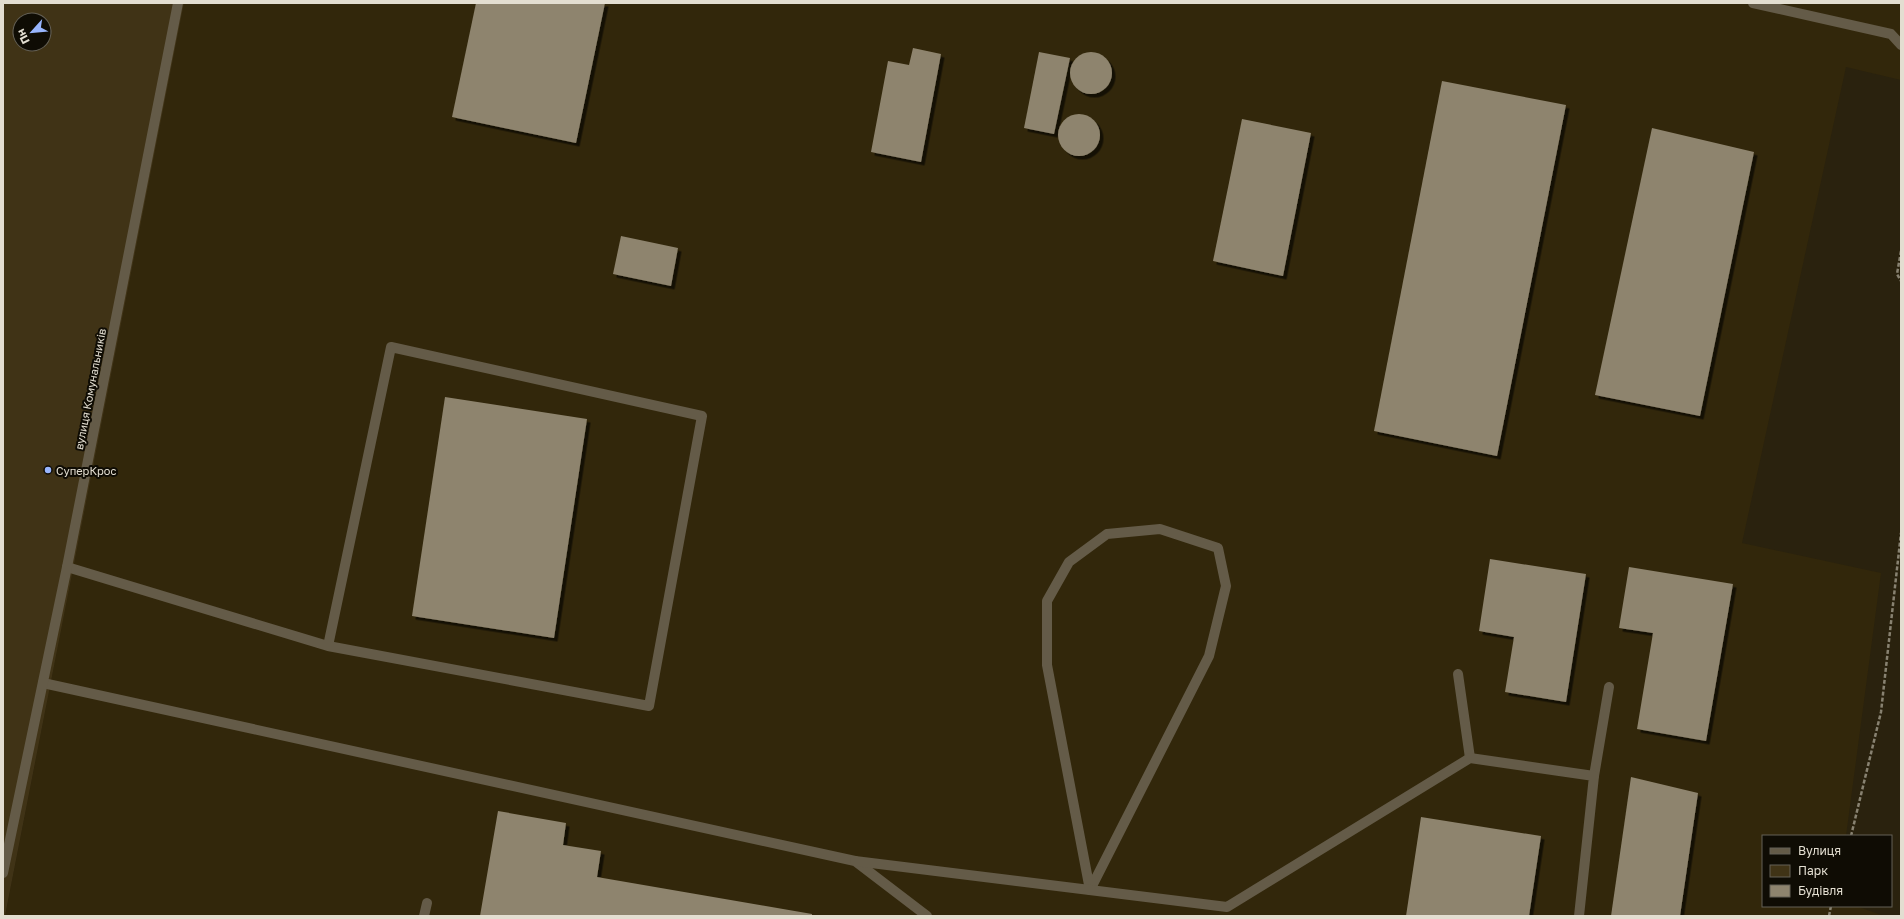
<svg xmlns="http://www.w3.org/2000/svg" width="1904" height="919" viewBox="0 0 1904 919" font-family="'Golos Text',sans-serif">
<style>
.built{fill:#32270b}
.green{fill:#403316;fill-rule:evenodd}
.building{fill:#8e846e;filter:url(#shadow)}
.lines{fill:none;stroke-linecap:round;stroke-linejoin:round}
.path{stroke:#888271;stroke-width:2.5;stroke-dasharray:4 2;stroke-linecap:butt}
.service{stroke:#645b48;stroke-width:10}
.tertiary{stroke:#645b48;stroke-width:10}
.poi-dot{fill:#98b5fd;stroke:#0f0c04;stroke-width:1.5}
.labels{text-anchor:middle;dominant-baseline:central;stroke-width:4;stroke-linejoin:round;paint-order:stroke}
.street-label{font-size:11px;fill:#e3ded1;stroke:#0f0c04}
.poi-label{font-size:11px;fill:#e3ded1;stroke:#0f0c04;text-anchor:start}
</style>
<defs>
<filter id="shadow"><feDropShadow dx="3.5" dy="3.5" stdDeviation="0" flood-color="#0009"/></filter>
</defs>
<rect width="100%" height="100%" fill="#2a220e"/>
<polygon class="built" points="184,3 1901,3 1901,80 1846,67 1742,543 1881,573 1846,836 1763,836 1763,906 1856,906 1884,916 5,916"/>
<path class="green" d="M 3,3 L 184,3 L 5,916 L 3,916 ZM 20,20 L 44,20 L 44,44 L 20,44 Z"/>
<g class="building">
<polygon points="476,3 605,3 576,143 452,117"/>
<polygon points="913,48 941,54 921,162 871,152 888,61 909,65"/>
<polygon points="1039,52 1070,58 1054,134 1024,128"/>
<circle cx="1091" cy="73" r="21"/>
<polygon points="1442,81 1566,105 1497,456 1374,431"/>
<circle cx="1079" cy="135" r="21"/>
<polygon points="1242,119 1311,133 1283,276 1213,261"/>
<polygon points="1652,128 1754,152 1700,416 1595,395"/>
<polygon points="621,236 678,248 671,286 613,274"/>
<polygon points="445,397 587,419 554,638 412,616"/>
<polygon points="1490,559 1586,574 1566,702 1505,692 1514,637 1479,631"/>
<polygon points="1629,567 1733,584 1706,741 1637,729 1653,633 1619,628"/>
<polygon points="1631,777 1698,793 1680,916 1611,916"/>
<polygon points="498,811 566,823 563,845 601,851 597,877 812,914 812,916 480,916"/>
<polygon points="1421,817 1541,836 1529,916 1406,916"/>
</g>
<g class="lines">
<g class="path">
<polyline points="1901,251 1897,274 1901,281"/>
<polyline points="1851,836 1881,712 1901,533"/>
<polyline points="1829,916 1831,906"/>
</g>
<g class="service">
<polyline points="1753,3 1891,34 1901,45"/>
<polygon points="1160,529 1218,548 1226,586 1209,656 1090,890 1047,665 1047,601 1069,562 1107,534"/>
<polyline points="67,567 328,646 391,347 702,416 649,706 328,646"/>
<polyline points="1458,674 1470,758"/>
<polyline points="43,683 855,861 927,916"/>
<polyline points="1594,776 1609,687"/>
<polyline points="855,861 1227,907 1470,758 1594,776 1579,916"/>
<polyline points="424,916 427,903"/>
</g>
<polyline class="tertiary" points="3,873 67,567 178,3"/>
</g>
<circle class="poi-dot" cx="48" cy="470" r="4"/>
<g class="labels">
<g class="street-label">
<text transform="translate(90 389) rotate(-79)">вулиця Комунальників</text>
</g>
<g class="poi-label">
<text x="56" y="470">СуперКрос</text>
</g>
</g>
<rect width="1904" height="919" fill="none" stroke="#e3ded1" stroke-width="8"/>
<rect x="1762" y="835" width="130" height="72" fill="#0f0c04" stroke="#646056"/>
<rect x="1770" y="848" width="20" height="6" fill="#645b48" stroke="#646056"/>
<text x="1798" y="855" font-size="12" fill="#e3ded1">Вулиця</text>
<rect x="1770" y="865" width="20" height="12" fill="#403316" stroke="#646056"/>
<text x="1798" y="875" font-size="12" fill="#e3ded1">Парк</text>
<rect x="1770" y="885" width="20" height="12" fill="#8e846e" stroke="#646056"/>
<text x="1798" y="895" font-size="12" fill="#e3ded1">Будівля</text>
<g transform="translate(32 32) rotate(243)"><circle r="19" fill="#0f0c04" stroke="#646056"/>
<path d="M0-3L7 15L0 10L-7 15Z" fill="#98b5fd"/>
<text y="-6" font-size="11" font-weight="bold" text-anchor="middle" fill="#e3ded1">Пн</text>
</g>
</svg>
